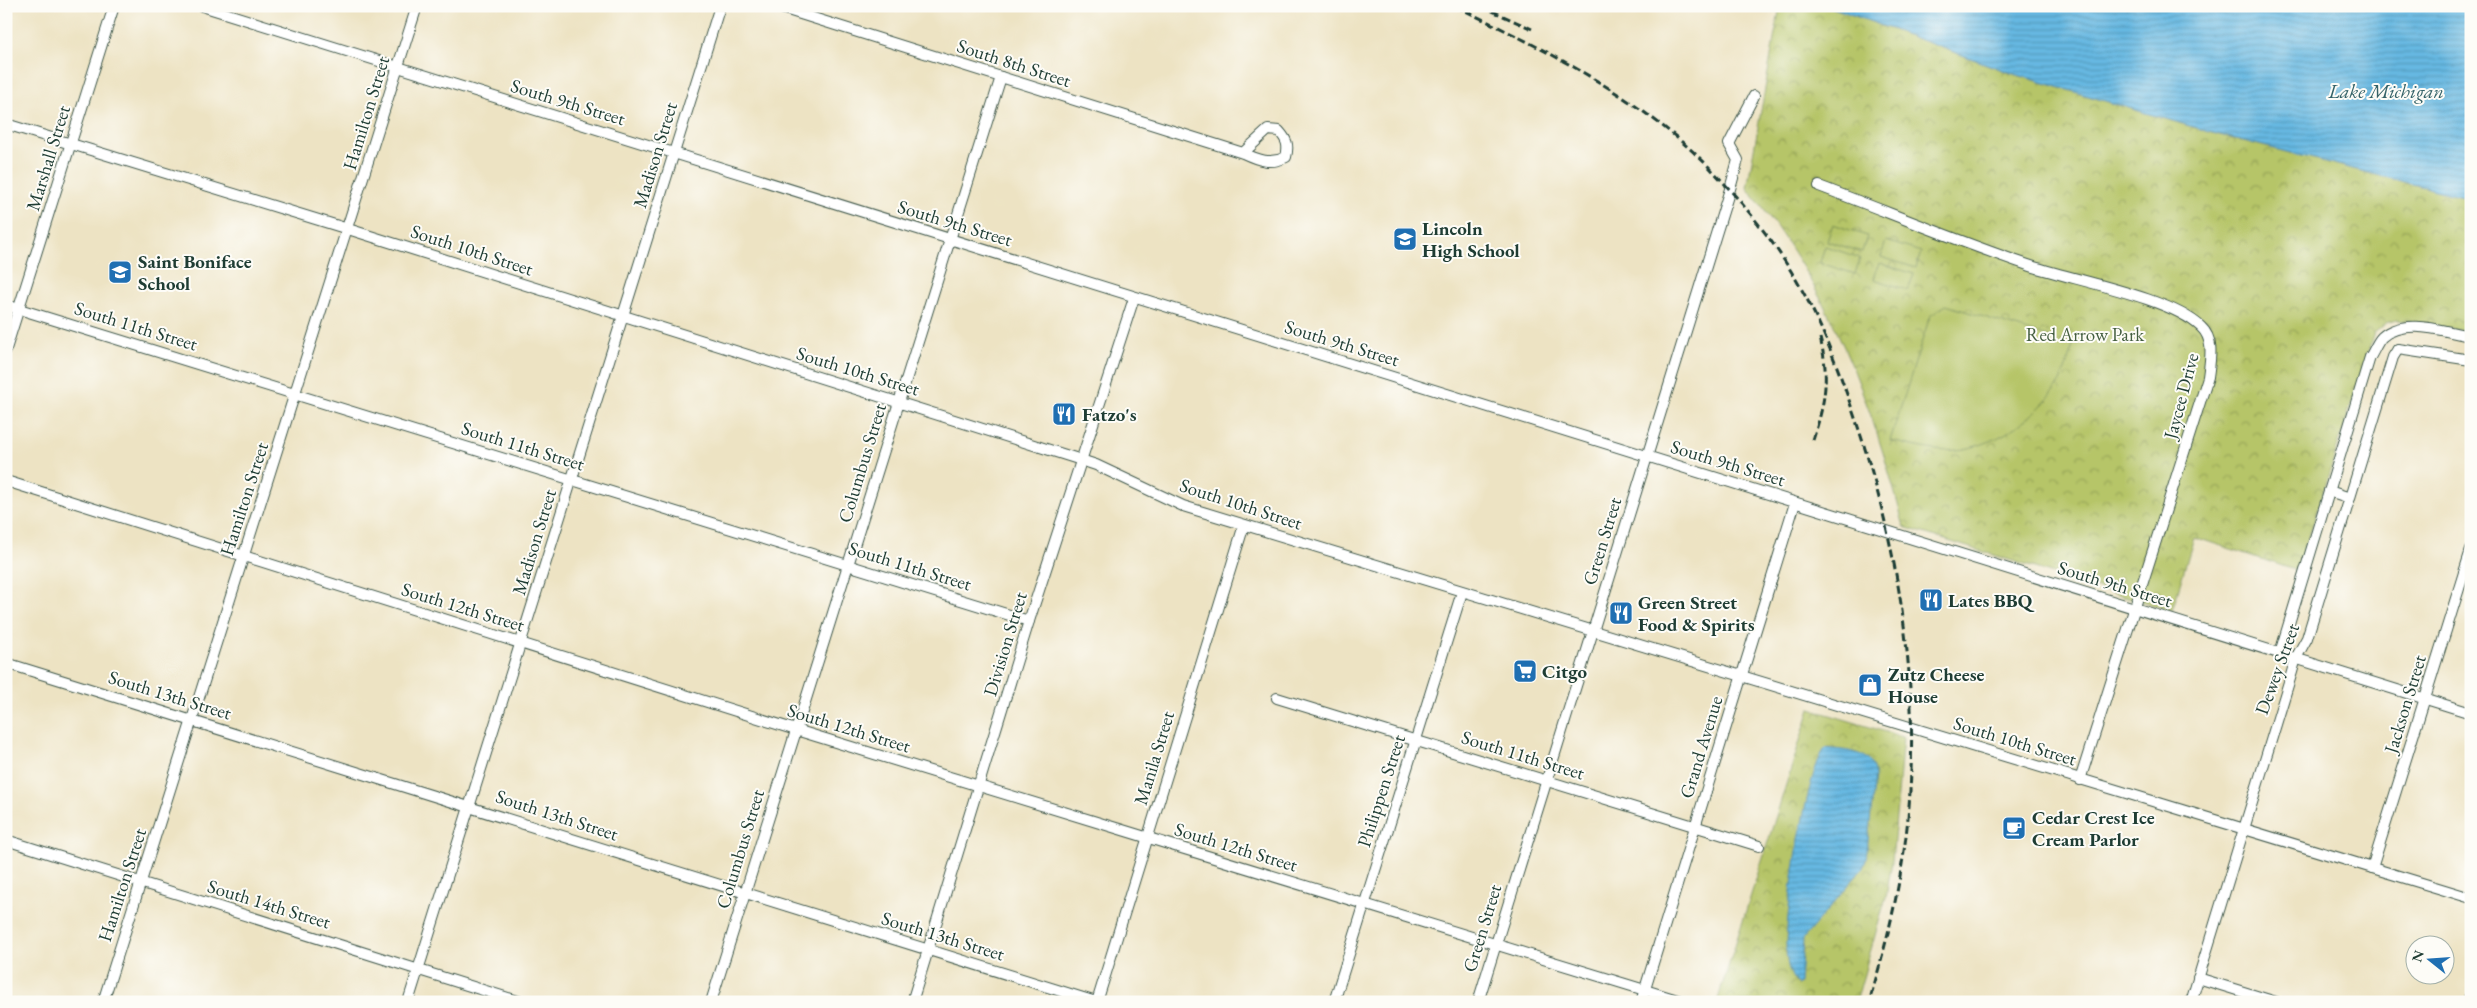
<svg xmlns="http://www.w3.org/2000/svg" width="2477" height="1008" viewBox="0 0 2477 1008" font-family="'EB Garamond',serif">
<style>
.park{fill:url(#park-crowns);stroke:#6a814e}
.pitch{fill:#b6c568;stroke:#6a814e}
.water{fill:url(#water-rules);stroke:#427a8b}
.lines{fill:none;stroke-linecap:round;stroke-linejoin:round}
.minor-casing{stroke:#3e5649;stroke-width:12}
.minor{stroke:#fff;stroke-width:10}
.rail{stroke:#1f3d34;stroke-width:3;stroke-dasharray:8 4;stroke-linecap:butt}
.labels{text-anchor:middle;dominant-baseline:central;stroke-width:4;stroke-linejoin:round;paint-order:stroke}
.street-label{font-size:19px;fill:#1f3d34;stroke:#fdfcf7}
.poi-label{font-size:19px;font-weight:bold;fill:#1f3d34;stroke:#fdfcf7;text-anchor:start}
.park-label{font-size:19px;fill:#455f41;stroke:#fdfcf7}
.water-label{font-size:20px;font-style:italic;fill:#346268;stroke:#fdfcf7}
</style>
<defs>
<pattern id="park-crowns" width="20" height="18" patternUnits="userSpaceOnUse" patternTransform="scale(1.25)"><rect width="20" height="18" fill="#b6c568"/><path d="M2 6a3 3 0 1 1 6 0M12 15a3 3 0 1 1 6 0" fill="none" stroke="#93a156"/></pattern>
<pattern id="water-rules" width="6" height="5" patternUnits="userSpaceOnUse" patternTransform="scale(1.25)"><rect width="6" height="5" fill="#66b8e2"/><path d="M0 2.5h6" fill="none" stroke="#5397b8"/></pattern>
</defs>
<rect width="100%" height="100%" fill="#fdfcf7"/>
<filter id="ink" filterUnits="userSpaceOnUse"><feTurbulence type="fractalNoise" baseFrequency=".02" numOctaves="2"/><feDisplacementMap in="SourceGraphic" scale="10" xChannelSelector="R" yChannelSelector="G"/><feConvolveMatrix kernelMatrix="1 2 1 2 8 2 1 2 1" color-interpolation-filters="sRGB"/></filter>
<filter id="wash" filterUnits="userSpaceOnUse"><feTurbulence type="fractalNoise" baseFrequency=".0096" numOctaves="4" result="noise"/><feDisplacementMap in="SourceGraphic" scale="20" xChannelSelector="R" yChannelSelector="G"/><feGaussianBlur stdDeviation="1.12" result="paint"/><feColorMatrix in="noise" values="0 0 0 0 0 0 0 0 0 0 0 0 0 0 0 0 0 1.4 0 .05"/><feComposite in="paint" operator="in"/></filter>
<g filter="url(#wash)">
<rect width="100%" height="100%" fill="#ede3c3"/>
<g class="park">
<path d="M 1780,6 L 1828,6 L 2014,74 L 2220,135 L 2471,199 L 2471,331 L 2397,320 L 2387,323 L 2374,333 L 2298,571 L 2194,537 L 2172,611 L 1904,527 C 1871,400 1831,291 1747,188 Z"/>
<polygon points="1810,709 1903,737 1892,862 1886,897 1856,1002 1717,1002"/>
</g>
<g class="pitch">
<polygon points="1833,224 1867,236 1862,252 1827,241"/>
<polygon points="1886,241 1921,252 1916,268 1881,257"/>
<polygon points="1825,246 1860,258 1855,274 1820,263"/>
<polygon points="1879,263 1914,274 1908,290 1874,279"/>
<path d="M 1946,305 L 2073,345 C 2069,356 2066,370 2060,381 C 2037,421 1983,456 1935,450 C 1920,448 1905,444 1890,441 L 1930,316 Z"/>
</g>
<g class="water">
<polygon points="1828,6 2471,6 2471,199 2220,135 2014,74"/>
<path d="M 1826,748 C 1848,751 1872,750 1875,776 L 1866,860 L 1863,868 L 1803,939 L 1800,983 L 1798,985 C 1788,975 1786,959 1786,945 C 1786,914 1806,766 1826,748 Z"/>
</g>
</g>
<g filter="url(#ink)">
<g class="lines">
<g class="minor-casing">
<g id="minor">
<polyline points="202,6 2471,713"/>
<path d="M 775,6 L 1243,153 C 1258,160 1271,165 1286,157 C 1289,145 1287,140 1279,131 L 1268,130 L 1243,153"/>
<polyline points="6,124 348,229 1075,458 1096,465 1183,506 2471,898"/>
<path d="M 1819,186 C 1888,212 1957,241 2028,265 C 2072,280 2170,297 2201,327 C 2215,340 2210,360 2208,377 L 2080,780"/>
<polyline points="6,305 1029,621"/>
<polyline points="6,349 114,6"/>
<polyline points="2398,349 2471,360"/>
<polyline points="6,481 796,730 1684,1002"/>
<polyline points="2329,491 2350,498"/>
<path d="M 2280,653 L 2370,357 C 2374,351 2377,342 2382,337 C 2405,317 2445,332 2471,336"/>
<polyline points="6,663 1096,1002"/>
<polyline points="1277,698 1759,846"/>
<polyline points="6,840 521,1002"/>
<polyline points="2372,868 2471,550"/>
<polyline points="2198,978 2276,1002"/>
<polyline points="103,1002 417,6"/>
<polyline points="408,1002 720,6"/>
<polyline points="711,1002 1001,77"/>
<polyline points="912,1002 1029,621 1134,298"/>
<polyline points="1097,1002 1244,525"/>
<polyline points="1334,1002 1462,592"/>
<polyline points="1478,1002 1730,189 1738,160 1729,144 1754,96"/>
<polyline points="1641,1002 1795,503"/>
<polyline points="2191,1002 2292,672 2296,658 2307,638 2393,357 2398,349"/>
<polyline points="2468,1002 2471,994"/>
</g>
</g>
<use href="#minor" class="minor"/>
<g class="rail">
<path d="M 1455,6 C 1545,49 1640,97 1711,169 C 1744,204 1774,241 1798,283 C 1822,324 1839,370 1854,415 C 1895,535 1918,663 1910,791 C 1906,863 1890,933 1869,1002"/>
<polyline points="1481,6 1532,29"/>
<path d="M 1813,440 C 1825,402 1830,378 1820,338"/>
</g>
</g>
</g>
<defs>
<g id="school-square" transform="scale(1.25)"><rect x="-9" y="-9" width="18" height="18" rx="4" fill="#1f6fb2" stroke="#fdfcf7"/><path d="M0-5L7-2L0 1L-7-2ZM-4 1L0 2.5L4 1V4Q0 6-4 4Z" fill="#fff"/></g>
<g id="restaurant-square" transform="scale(1.25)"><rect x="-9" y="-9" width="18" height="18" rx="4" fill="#1f6fb2" stroke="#fdfcf7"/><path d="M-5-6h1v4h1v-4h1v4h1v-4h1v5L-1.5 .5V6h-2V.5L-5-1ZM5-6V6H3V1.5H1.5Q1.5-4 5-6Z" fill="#fff"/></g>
<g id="supermarket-square" transform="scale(1.25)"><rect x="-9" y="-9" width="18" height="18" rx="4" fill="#1f6fb2" stroke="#fdfcf7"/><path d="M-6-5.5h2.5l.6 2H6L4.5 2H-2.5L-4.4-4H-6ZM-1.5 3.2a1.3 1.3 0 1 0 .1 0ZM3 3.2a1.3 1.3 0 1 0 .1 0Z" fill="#fff"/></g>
<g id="shop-square" transform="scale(1.25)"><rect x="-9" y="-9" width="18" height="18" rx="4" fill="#1f6fb2" stroke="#fdfcf7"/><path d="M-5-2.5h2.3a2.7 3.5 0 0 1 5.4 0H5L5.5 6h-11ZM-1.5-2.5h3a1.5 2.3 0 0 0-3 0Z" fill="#fff"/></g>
<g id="cafe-square" transform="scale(1.25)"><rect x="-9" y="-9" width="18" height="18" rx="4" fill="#1f6fb2" stroke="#fdfcf7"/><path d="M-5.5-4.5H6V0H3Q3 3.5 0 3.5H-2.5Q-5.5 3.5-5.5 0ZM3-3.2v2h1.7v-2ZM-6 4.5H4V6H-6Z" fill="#fff"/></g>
</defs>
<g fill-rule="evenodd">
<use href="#school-square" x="1405" y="239"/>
<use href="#school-square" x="120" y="272"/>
<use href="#restaurant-square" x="1064" y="414"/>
<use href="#restaurant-square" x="1931" y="600"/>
<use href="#restaurant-square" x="1621" y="613"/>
<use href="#supermarket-square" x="1525" y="671"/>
<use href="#shop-square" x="1870" y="685"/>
<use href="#cafe-square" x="2014" y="828"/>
</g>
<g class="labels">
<g class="street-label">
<text transform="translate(1014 63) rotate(18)">South 8th Street</text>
<text transform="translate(568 102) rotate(17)">South 9th Street</text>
<text transform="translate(366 113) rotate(-73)">Hamilton Street</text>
<text transform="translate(655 155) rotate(-73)">Madison Street</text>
<text transform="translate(48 158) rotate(-73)">Marshall Street</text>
<text transform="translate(955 223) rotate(17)">South 9th Street</text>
<text transform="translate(472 250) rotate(18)">South 10th Street</text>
<text transform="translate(136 326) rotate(17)">South 11th Street</text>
<text transform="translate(1342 343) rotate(17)">South 9th Street</text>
<text transform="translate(858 371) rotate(17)">South 10th Street</text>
<text transform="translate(2181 396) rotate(-75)">Jaycee Drive</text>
<text transform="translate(523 446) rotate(17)">South 11th Street</text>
<text transform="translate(862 463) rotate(-73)">Columbus Street</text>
<text transform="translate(1728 463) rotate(17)">South 9th Street</text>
<text transform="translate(244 499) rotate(-72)">Hamilton Street</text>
<text transform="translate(1241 504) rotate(18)">South 10th Street</text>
<text transform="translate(1602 541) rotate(-73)">Green Street</text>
<text transform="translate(534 542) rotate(-73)">Madison Street</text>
<text transform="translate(910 566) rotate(17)">South 11th Street</text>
<text transform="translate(2115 584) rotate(17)">South 9th Street</text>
<text transform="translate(463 607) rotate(17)">South 12th Street</text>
<text transform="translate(1005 644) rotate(-73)">Division Street</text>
<text transform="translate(2277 669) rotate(-70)">Dewey Street</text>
<text transform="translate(170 695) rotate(17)">South 13th Street</text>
<text transform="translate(2405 704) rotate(-73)">Jackson Street</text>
<text transform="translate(849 728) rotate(17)">South 12th Street</text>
<text transform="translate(2015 741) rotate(17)">South 10th Street</text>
<text transform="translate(1701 747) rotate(-73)">Grand Avenue</text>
<text transform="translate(1523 755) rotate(17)">South 11th Street</text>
<text transform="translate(1154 758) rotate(-73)">Manila Street</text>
<text transform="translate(1381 791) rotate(-72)">Philippen Street</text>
<text transform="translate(557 815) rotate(18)">South 13th Street</text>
<text transform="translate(1236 847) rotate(17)">South 12th Street</text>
<text transform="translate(740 849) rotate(-73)">Columbus Street</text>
<text transform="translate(122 885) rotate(-72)">Hamilton Street</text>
<text transform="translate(269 904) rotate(17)">South 14th Street</text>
<text transform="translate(1482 928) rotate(-73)">Green Street</text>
<text transform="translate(943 936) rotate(17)">South 13th Street</text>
</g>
<g class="poi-label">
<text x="1422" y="228">Lincoln<tspan x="1422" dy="22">High School</tspan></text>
<text x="138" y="261">Saint Boniface<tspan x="138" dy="22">School</tspan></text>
<text x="1082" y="414">Fatzo's</text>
<text x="1948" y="600">Lates BBQ</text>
<text x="1638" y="602">Green Street<tspan x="1638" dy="22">Food &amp; Spirits</tspan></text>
<text x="1542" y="671">Citgo</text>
<text x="1888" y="674">Zutz Cheese<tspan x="1888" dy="22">House</tspan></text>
<text x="2032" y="817">Cedar Crest Ice<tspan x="2032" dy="22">Cream Parlor</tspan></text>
</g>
<g class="park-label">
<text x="2085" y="334">Red Arrow Park</text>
</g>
<g class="water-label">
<text x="2386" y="91">Lake Michigan</text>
</g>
</g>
<rect width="2477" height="1008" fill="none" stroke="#fdfcf7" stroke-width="25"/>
<g transform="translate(2430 960) rotate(287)"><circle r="24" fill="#fdfcf7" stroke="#a4b0a9"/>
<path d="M0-4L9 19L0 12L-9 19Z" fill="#1f6fb2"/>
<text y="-8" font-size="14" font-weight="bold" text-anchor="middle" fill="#1f3d34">N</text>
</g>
</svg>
